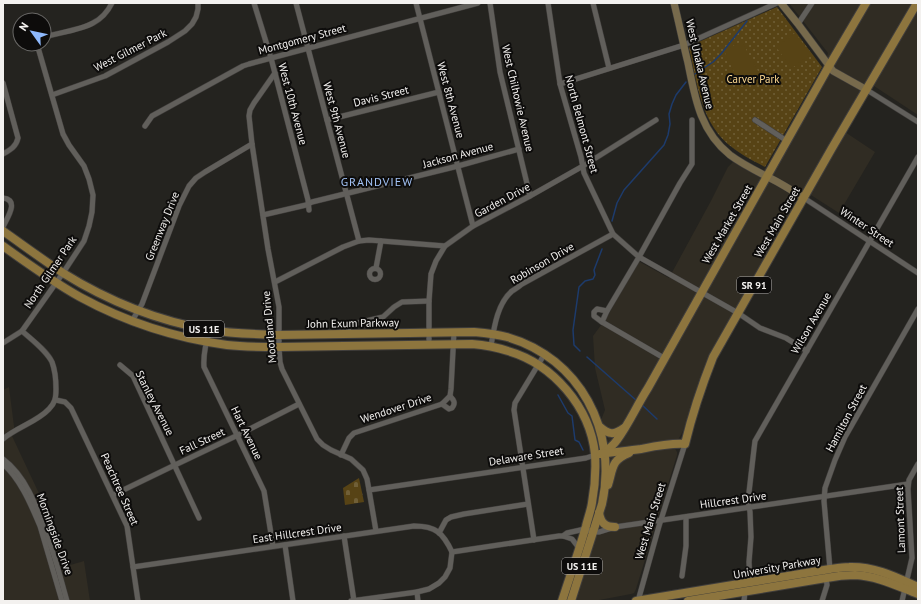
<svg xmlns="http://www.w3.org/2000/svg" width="921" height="604" viewBox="0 0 921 604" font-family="'PT Sans',sans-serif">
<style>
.built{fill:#302c23}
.grass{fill:url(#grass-dots)}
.cemetery{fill:url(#cemetery-stones)}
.garden{fill:#574315}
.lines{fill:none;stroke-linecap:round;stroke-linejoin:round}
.stream{stroke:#1d3b6c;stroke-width:1.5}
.minor-casing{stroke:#403e3c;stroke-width:6}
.secondary-casing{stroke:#403e3c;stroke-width:8}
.primary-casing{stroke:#403e3c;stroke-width:10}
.minor{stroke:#615f5b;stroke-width:5}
.secondary{stroke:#776a4c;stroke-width:7}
.primary{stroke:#8d753e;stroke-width:8}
.labels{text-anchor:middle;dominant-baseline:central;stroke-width:4;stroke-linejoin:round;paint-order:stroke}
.shield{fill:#0d0c0b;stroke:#aeacab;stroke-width:1}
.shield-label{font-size:10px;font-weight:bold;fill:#f3f1ef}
.street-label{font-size:11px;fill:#f3f1ef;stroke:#0d0c0b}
.park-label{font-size:11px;fill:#fcd891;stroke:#0d0c0b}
.neighbourhood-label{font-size:12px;letter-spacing:1px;fill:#a3c3f6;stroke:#0d0c0b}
</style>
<defs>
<pattern id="grass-dots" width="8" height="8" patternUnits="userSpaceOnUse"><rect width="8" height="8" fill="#574315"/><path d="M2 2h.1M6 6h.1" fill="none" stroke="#705f37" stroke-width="1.8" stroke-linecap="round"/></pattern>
<pattern id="cemetery-stones" width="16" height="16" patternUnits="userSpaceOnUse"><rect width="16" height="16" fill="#574315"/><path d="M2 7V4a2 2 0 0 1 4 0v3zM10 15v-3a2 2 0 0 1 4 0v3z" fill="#705f37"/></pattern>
</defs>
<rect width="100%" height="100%" fill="#24231f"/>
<g class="built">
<polygon points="789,3 918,3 918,115 874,86 867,82 839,128 875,152 839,213 803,190 715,345 704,369 683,431 674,447 677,452 677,455 636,589 634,593 631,594 594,601 577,601 576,599 603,515 616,467 610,460 608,443 609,427 604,425 601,420 605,410 595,368 593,336 607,317 637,263 640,262 669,278 712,199 728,167 733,162 760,176 764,169 766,168 823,69 828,53"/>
<polygon points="9,387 15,434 12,436 52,521 67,566 84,561 90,601 3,601 3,390"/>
</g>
<path class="grass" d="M 777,7 L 822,67 L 765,167 C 754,161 743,156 733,148 C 701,125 697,83 689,48 L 692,45 Z"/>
<polygon class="cemetery" points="359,478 364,502 345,505 343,488"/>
<g class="garden">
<polygon points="795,33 811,54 792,68 776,47"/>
<polygon points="740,42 742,42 758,71 754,78 742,86 741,85 725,54 731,47"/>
</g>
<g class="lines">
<g class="stream">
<polyline points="695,74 713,62 721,54 747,21"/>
<polyline points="612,221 617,203 624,190 664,145 668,135 670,124 669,114 672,104 676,95 686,82"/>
<polyline points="580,351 574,345 573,330 579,287 585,281 593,279 595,275 594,270 602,249"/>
<polyline points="587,357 637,401"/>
<polyline points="558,395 568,413 572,416 575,440 579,442 583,450"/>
<polyline points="641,404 657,419"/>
</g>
<g class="minor-casing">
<g id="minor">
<polyline points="254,3 271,58 308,200 309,210"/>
<polyline points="296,3 359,241"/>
<polyline points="416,3 473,226"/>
<polyline points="490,3 500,72 530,196"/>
<polyline points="548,3 560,84 581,157 584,173 613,234 639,257 738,313 760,328 786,338 807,351"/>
<polyline points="593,3 609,68"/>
<polyline points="26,17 28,20"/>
<polyline points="798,24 812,3"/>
<path d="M 44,37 C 57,33 81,30 93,23 C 101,19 108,11 112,3"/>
<polyline points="275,73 254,103 250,110 249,116 252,144 268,249 279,307 279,347 280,362 282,369 317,439 323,445 331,450 351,459 363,470 367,479 369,490 376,531"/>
<path d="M 3,83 L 18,138 C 16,147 10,150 3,154"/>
<polyline points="560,84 684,45 777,3"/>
<polyline points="867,90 918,122"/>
<polyline points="52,95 105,76 168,42 185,31 192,24 196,17 198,9 198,3"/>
<polyline points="327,120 439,92"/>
<polyline points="755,120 787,141"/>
<polyline points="145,126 152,116 243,66 249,64 478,3"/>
<path d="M 3,198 C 20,200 7,218 3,227"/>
<polyline points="804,198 918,273"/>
<polyline points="263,215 306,205 312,202 458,166 519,149"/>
<polyline points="376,268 381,241"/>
<circle cx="375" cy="274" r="5.5"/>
<polyline points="275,282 343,247 359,241 369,240 445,246"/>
<polyline points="607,311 597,309 594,312 594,316 602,322 664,358"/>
<polyline points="132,321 142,304 179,206 189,186 196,178 205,172 252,144"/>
<polyline points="602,322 607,311 639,257 680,183 692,164 692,120"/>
<path d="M 210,330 C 206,342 203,354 204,367 L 264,491 L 273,546"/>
<polyline points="348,334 349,326 353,324 383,317 394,307 402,302 429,301"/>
<polyline points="3,343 22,331 63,273 84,241 89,226 92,212 93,195 89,179 84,166 69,145 63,134 37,44"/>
<polyline points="429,344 429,301 431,274 436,261 445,246 473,226 530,196 583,166 656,120"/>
<path d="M 491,346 C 494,328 497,304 512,291 C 515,289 519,287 522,284 L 613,234"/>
<polyline points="120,365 133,376 199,518"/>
<polyline points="56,400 65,402 71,408 127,526 138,601"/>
<path d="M 442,404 L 449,409 L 452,408 C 456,403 454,400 450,396"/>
<path d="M 3,439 C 17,427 37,422 49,409 C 55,403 56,398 56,389 C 56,381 55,370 52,362 C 46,350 32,340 22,331"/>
<polyline points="341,455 349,438 354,433 442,404 450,396 451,389 454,332"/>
<path d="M 3,459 C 27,477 37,508 47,536 C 48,541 51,545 52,550 C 58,567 62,584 67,601"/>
<path d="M 3,464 C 21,480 31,505 40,526 L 62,601"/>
<polyline points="369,490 586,458 595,455"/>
<polyline points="113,495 175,465 238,435 299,404"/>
<polyline points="439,533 446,520 451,517 464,514 528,504"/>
<polyline points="344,536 354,601"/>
<polyline points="563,536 572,539 579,548"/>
<polyline points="534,540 514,410 515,403 544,355"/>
<polyline points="285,545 293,601"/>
<polyline points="452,552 559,536 563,536 567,533 585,529 593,532 599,532 615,527 908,484"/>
<path d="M 133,567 L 414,526 C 436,526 443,533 452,552"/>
<polyline points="830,569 824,501 825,488 835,460 845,437 918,309"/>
<polyline points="682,576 686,546 686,517"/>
<polyline points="750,582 749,562 751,537 750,512 748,501 754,449 755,441 918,157"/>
<polyline points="417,592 418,601"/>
<polyline points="351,601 417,592 429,589 439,583 445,577 450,568 452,552"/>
<polyline points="638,601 659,526 685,444"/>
<polyline points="744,601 745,592"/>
<polyline points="822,601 827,585 826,578"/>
<polyline points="902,601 912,558 908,489 909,480 918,464"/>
</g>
</g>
<g class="secondary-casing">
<g id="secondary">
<path d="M 674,3 C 679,23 683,43 688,63 C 695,98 700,131 730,155 C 742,164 756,171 770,178 C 782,184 793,191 804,198"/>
<polyline points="781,3 798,24 833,71 867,90"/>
</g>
</g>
<g class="primary-casing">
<g id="primary">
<path d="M 3,231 C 23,245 43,260 63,273 C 108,301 158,321 210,330 C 233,334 256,334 279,335 L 474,332 C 485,333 496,334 507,337 C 580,358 618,431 602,504 L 571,601"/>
<path d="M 3,246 C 28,264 53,282 80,297 C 126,322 175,338 227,345 C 244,347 262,347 279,347 L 472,344 C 485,345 496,347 508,351 C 553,364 590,407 595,454 C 596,470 595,487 592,503 C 591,510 588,518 586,526 C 579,551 570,576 562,601"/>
<path d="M 600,427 C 609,435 614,435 624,428"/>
<path d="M 604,453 C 608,449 614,445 617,440 C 629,424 637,405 648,388 L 829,66 L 866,3"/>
<path d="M 600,454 C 613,452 627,451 641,449 C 656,446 670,443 685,444 C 692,415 702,385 713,357 L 832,148 L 917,3"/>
<path d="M 608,485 C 613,469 611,460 629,453"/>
<path d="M 599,513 C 601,523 605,527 615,527"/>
<path d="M 636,601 L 830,569 C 837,568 843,567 849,567 C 874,566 896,577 918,587"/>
<path d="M 688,601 L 826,578 C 836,576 845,575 855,575 C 877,576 897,586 918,594"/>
</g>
</g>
<use href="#minor" class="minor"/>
<use href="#secondary" class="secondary"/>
<use href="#primary" class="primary"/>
</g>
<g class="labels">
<g class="shield">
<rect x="737" y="277" width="34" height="16" rx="3"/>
<rect x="184" y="321" width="40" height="16" rx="3"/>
<rect x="562" y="558" width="40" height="16" rx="3"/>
</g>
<g class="shield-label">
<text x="754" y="285">SR 91</text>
<text x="204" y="329">US 11E</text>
<text x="582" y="566">US 11E</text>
</g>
<g class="street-label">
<text transform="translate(302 39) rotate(-15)">Montgomery Street</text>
<text transform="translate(130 50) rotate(-27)">West Gilmer Park</text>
<text transform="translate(700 64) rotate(77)">West Unaka Avenue</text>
<text transform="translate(381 96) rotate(-14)">Davis Street</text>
<text transform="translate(518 98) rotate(77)">West Chilhowie Avenue</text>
<text transform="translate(451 100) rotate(75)">West 8th Avenue</text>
<text transform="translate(293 104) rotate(75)">West 10th Avenue</text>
<text transform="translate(337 120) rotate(75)">West 9th Avenue</text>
<text transform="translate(582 124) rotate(75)">North Belmont Street</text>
<text transform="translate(458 155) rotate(-15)">Jackson Avenue</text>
<text transform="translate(502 200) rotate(-28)">Garden Drive</text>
<text transform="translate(777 222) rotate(-60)">West Main Street</text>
<text transform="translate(727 224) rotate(-60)">West Market Street</text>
<text transform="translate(162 226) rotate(-68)">Greenway Drive</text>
<text transform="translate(867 227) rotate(34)">Winter Street</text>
<text transform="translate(542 263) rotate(-30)">Robinson Drive</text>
<text transform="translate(50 272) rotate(-56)">North Gilmer Park</text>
<text transform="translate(353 323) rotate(-1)">John Exum Parkway</text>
<text transform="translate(811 323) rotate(-60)">Wilson Avenue</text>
<text transform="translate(269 327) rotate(-95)">Moorland Drive</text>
<text transform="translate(155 403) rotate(63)">Stanley Avenue</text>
<text transform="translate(396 408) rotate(-18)">Wendover Drive</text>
<text transform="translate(846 418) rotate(-62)">Hamilton Street</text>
<text transform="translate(247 433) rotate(64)">Hart Avenue</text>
<text transform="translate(202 441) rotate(-25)">Fall Street</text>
<text transform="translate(526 456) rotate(-9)">Delaware Street</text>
<text transform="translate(120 489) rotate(66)">Peachtree Street</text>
<text transform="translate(733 500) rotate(-8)">Hillcrest Drive</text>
<text transform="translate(900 520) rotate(-92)">Lamont Street</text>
<text transform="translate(650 521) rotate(-73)">West Main Street</text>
<text transform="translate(297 533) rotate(-8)">East Hillcrest Drive</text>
<text transform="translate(55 534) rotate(70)">Morningside Drive</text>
<text transform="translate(777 567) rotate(-10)">University Parkway</text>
</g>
<g class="park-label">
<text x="753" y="79">Carver Park</text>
</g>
<g class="neighbourhood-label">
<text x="377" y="181">GRANDVIEW</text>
</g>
</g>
<rect width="921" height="604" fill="none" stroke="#f3f1ef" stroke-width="8"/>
<g transform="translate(32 32) rotate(303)"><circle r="19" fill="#0d0c0b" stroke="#696866"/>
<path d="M0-3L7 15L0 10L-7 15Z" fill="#8eb9fd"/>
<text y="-6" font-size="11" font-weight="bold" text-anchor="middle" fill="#f3f1ef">N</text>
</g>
</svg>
